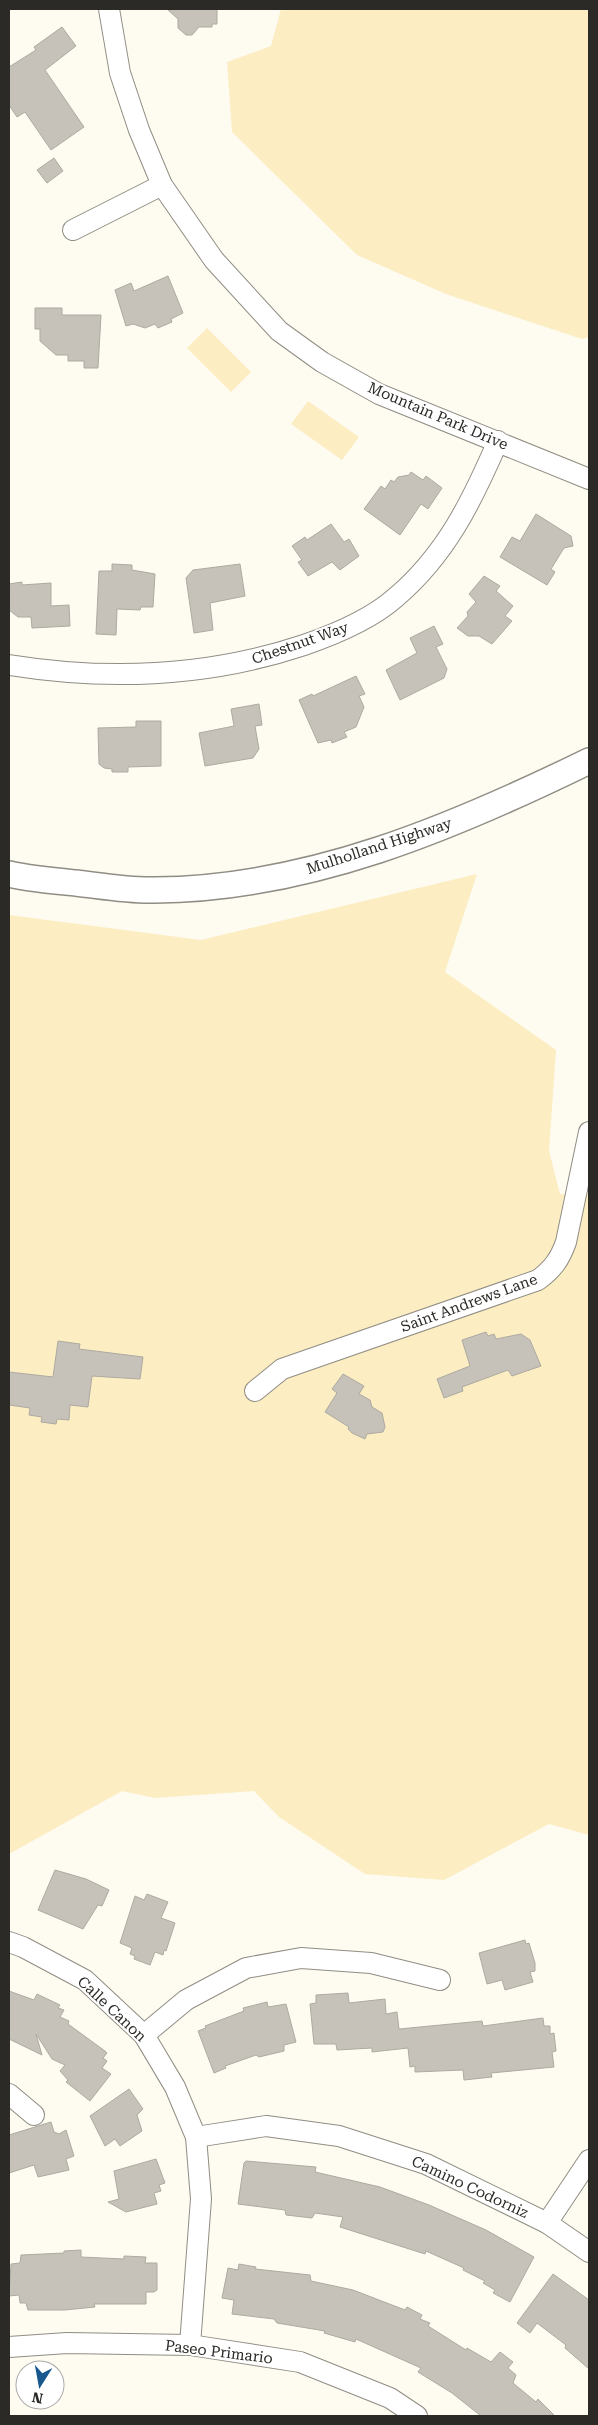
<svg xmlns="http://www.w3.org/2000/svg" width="598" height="2425" viewBox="0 0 598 2425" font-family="'Roboto Serif',serif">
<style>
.green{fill:#fcedc2}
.building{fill:#c6c2b9;stroke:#adaaa1}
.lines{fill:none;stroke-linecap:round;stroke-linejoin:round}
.minor-casing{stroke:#908d84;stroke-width:22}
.major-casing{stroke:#908d84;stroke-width:28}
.minor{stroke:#fff;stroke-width:20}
.major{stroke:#fff;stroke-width:25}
.labels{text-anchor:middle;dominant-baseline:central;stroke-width:4;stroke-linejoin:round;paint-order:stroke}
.street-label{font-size:15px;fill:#2b2a26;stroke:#fff}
</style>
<rect width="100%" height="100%" fill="#fefbf1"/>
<g class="green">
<polygon points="281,9 589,9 589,337 582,339 446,294 357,255 232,132 227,62 271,46"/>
<polygon points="207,328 251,372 231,392 187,348"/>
<polygon points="308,401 359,437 342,460 291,424"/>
<polygon points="477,874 445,972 556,1050 549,1151 560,1194 589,1194 589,1835 549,1824 444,1880 365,1874 279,1817 254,1791 155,1798 122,1791 9,1854 9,915 201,940"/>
</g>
<g class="building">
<polygon points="167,9 217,9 217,24 212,24 212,27 199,27 192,35 186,35 178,28 178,19"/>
<polygon points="62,27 76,46 45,70 84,127 51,150 25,112 17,117 9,105 9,67 36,50 34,47"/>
<polygon points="54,158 63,171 47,183 37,170"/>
<polygon points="168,276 183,313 171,319 172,322 158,328 155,324 145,328 133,324 126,326 115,290 131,283 134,291"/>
<polygon points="35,308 62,308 62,315 101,315 98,368 84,368 84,361 68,361 68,355 56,355 40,341 40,329 35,329"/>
<polygon points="411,472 423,480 426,476 442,488 428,509 421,504 400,535 364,509 381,486 385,489 391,480 394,482 398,477 409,475"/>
<polygon points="536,514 571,536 573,546 564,548 551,569 555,572 547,585 500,557 512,537 520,541"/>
<polygon points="331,524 344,542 349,539 359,556 340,570 332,562 308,576 298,562 302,560 292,546 305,537 307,540"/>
<polygon points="112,564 132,565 132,570 155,574 153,607 141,607 140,610 117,609 116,635 96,634 99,571 112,571"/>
<polygon points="240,564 245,596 210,603 213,630 194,633 186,578 193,570"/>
<polygon points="484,576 500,586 496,591 513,606 505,616 512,621 492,644 479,636 468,636 457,628 468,616 467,612 476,602 469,594"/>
<polygon points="22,582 22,585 51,583 51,606 69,605 70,626 32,628 31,617 18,617 9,610 9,584"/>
<polygon points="434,626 443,644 436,647 447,669 444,678 400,700 386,670 417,653 410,638"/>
<polygon points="356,676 365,694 359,696 364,707 356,727 344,732 347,737 332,743 331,740 318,743 299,700 312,694 313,696"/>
<polygon points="259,704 262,725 255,726 259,749 253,758 205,766 199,733 234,726 231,709"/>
<polygon points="136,721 161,721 161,766 128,767 128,772 112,772 112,769 104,768 99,764 98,728 136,727"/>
<polygon points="486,1332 488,1336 494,1334 496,1339 521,1334 530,1340 541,1366 512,1376 508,1370 462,1387 463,1391 444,1398 437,1379 470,1366 462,1340"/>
<polygon points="58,1341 80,1344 79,1349 143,1357 140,1379 92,1376 88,1407 70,1405 69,1420 57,1419 56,1424 41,1422 42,1417 29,1415 30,1408 9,1405 9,1372 53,1377"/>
<polygon points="343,1374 364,1386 359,1394 370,1400 372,1407 382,1413 385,1427 383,1432 367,1434 365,1439 352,1433 348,1429 349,1427 325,1412 337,1393 332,1389"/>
<polygon points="55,1870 86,1879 109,1890 102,1906 98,1905 83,1929 38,1910"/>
<polygon points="147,1894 168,1902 161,1918 175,1923 166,1951 164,1950 163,1955 155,1952 150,1965 134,1959 135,1956 130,1954 132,1948 120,1943 135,1896 144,1900"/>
<polygon points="525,1940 526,1944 529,1943 535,1963 535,1971 530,1972 533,1982 505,1990 502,1980 487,1984 479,1953"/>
<polygon points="9,1991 34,2000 37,1994 39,1995 60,2005 58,2008 64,2010 60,2017 69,2021 68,2024 105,2051 107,2053 103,2058 107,2061 102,2068 111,2074 90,2101 66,2082 68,2080 60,2071 65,2065 52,2059 36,2034 42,2055 9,2039"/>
<polygon points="348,1993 349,2003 385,1999 386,2014 397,2012 399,2029 482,2021 483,2026 543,2018 544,2026 550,2026 550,2034 554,2033 556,2051 552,2052 554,2067 491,2073 492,2077 464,2080 463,2070 415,2072 415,2066 410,2067 408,2048 372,2052 372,2048 337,2050 336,2044 314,2044 310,2004 316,2003 316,1995"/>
<polygon points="267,2002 268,2007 286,2004 296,2042 284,2045 284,2051 259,2057 256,2055 225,2066 226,2068 214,2073 198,2031 206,2028 205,2026 244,2011 243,2008"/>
<polygon points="129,2089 143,2109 137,2115 142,2131 120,2146 115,2139 105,2146 90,2116"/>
<polygon points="51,2122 54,2132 59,2134 66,2130 74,2156 66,2159 69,2170 38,2177 34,2165 9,2173 9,2135"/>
<polygon points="156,2159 165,2183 159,2185 161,2191 154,2193 157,2204 126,2212 108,2202 119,2199 114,2171"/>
<polygon points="246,2161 316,2167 315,2172 380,2187 429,2205 486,2230 534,2257 510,2302 493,2293 495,2290 483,2283 485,2281 463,2270 464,2268 426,2251 425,2254 340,2227 343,2217 315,2213 312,2218 286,2215 285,2210 238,2204 244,2163"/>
<polygon points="81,2250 81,2257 124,2259 124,2256 146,2257 145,2263 157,2263 157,2290 154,2292 146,2292 146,2304 94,2304 95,2307 65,2310 28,2310 26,2303 20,2303 19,2295 9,2296 11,2264 20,2263 21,2255 64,2253 64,2251"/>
<polygon points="239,2264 256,2267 255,2269 310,2275 311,2281 353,2290 405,2310 407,2307 422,2315 420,2319 430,2323 428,2326 466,2350 467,2348 491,2362 500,2352 513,2362 508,2368 516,2375 513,2383 536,2402 538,2399 555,2416 481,2416 452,2393 418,2372 421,2368 356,2339 355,2342 324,2333 325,2331 277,2323 274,2319 232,2314 234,2300 222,2298 228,2268 238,2270"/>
<polygon points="553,2274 589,2300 589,2369 565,2348 566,2345 537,2323 530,2333 517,2323"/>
</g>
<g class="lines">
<g class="minor-casing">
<g id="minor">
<polyline points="109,9 120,73 139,130 162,185 214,260 279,331 322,362 379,394 589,479"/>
<polyline points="73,230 162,185"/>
<path d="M 9,665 C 109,681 208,677 304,645 C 336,634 370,620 395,598 C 446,555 472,501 498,441"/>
<path d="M 255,1391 L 282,1369 L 538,1280 C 553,1269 560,1259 566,1242 L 589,1132"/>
<polyline points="9,1942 23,1947 85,1980 144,2035 175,2087 196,2137 201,2199 190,2345"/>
<polyline points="144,2035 186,2000 246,1968 301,1958 371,1963 440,1980"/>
<polyline points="9,2094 34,2115"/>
<polyline points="196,2137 266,2126 339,2136 426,2164 547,2223 589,2252"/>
<polyline points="547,2223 589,2160"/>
<polyline points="9,2347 67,2343 190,2345 300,2362 390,2398 417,2416"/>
</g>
</g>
<g class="major-casing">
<path id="major" d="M 9,874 C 31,879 54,881 76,883 C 102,886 129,891 155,890 C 308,889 454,827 589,761"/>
</g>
<use href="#minor" class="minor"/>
<use href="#major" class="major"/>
</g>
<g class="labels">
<g class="street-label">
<text transform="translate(438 416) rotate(23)">Mountain Park Drive</text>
<text transform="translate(300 643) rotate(-19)">Chestnut Way</text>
<text transform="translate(379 846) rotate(-18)">Mulholland Highway</text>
<text transform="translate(469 1303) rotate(-20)">Saint Andrews Lane</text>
<text transform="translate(112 2009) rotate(43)">Calle Canon</text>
<text transform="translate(470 2187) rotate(25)">Camino Codorniz</text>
<text transform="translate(219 2352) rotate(7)">Paseo Primario</text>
</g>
</g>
<rect width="598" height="2425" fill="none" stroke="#2b2a26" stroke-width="20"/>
<g transform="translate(40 2385) rotate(191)"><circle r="24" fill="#ffffff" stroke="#aaaaa8"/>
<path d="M0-4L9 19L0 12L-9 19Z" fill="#19588e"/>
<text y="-8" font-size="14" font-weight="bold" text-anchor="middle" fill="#2b2a26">N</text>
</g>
</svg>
